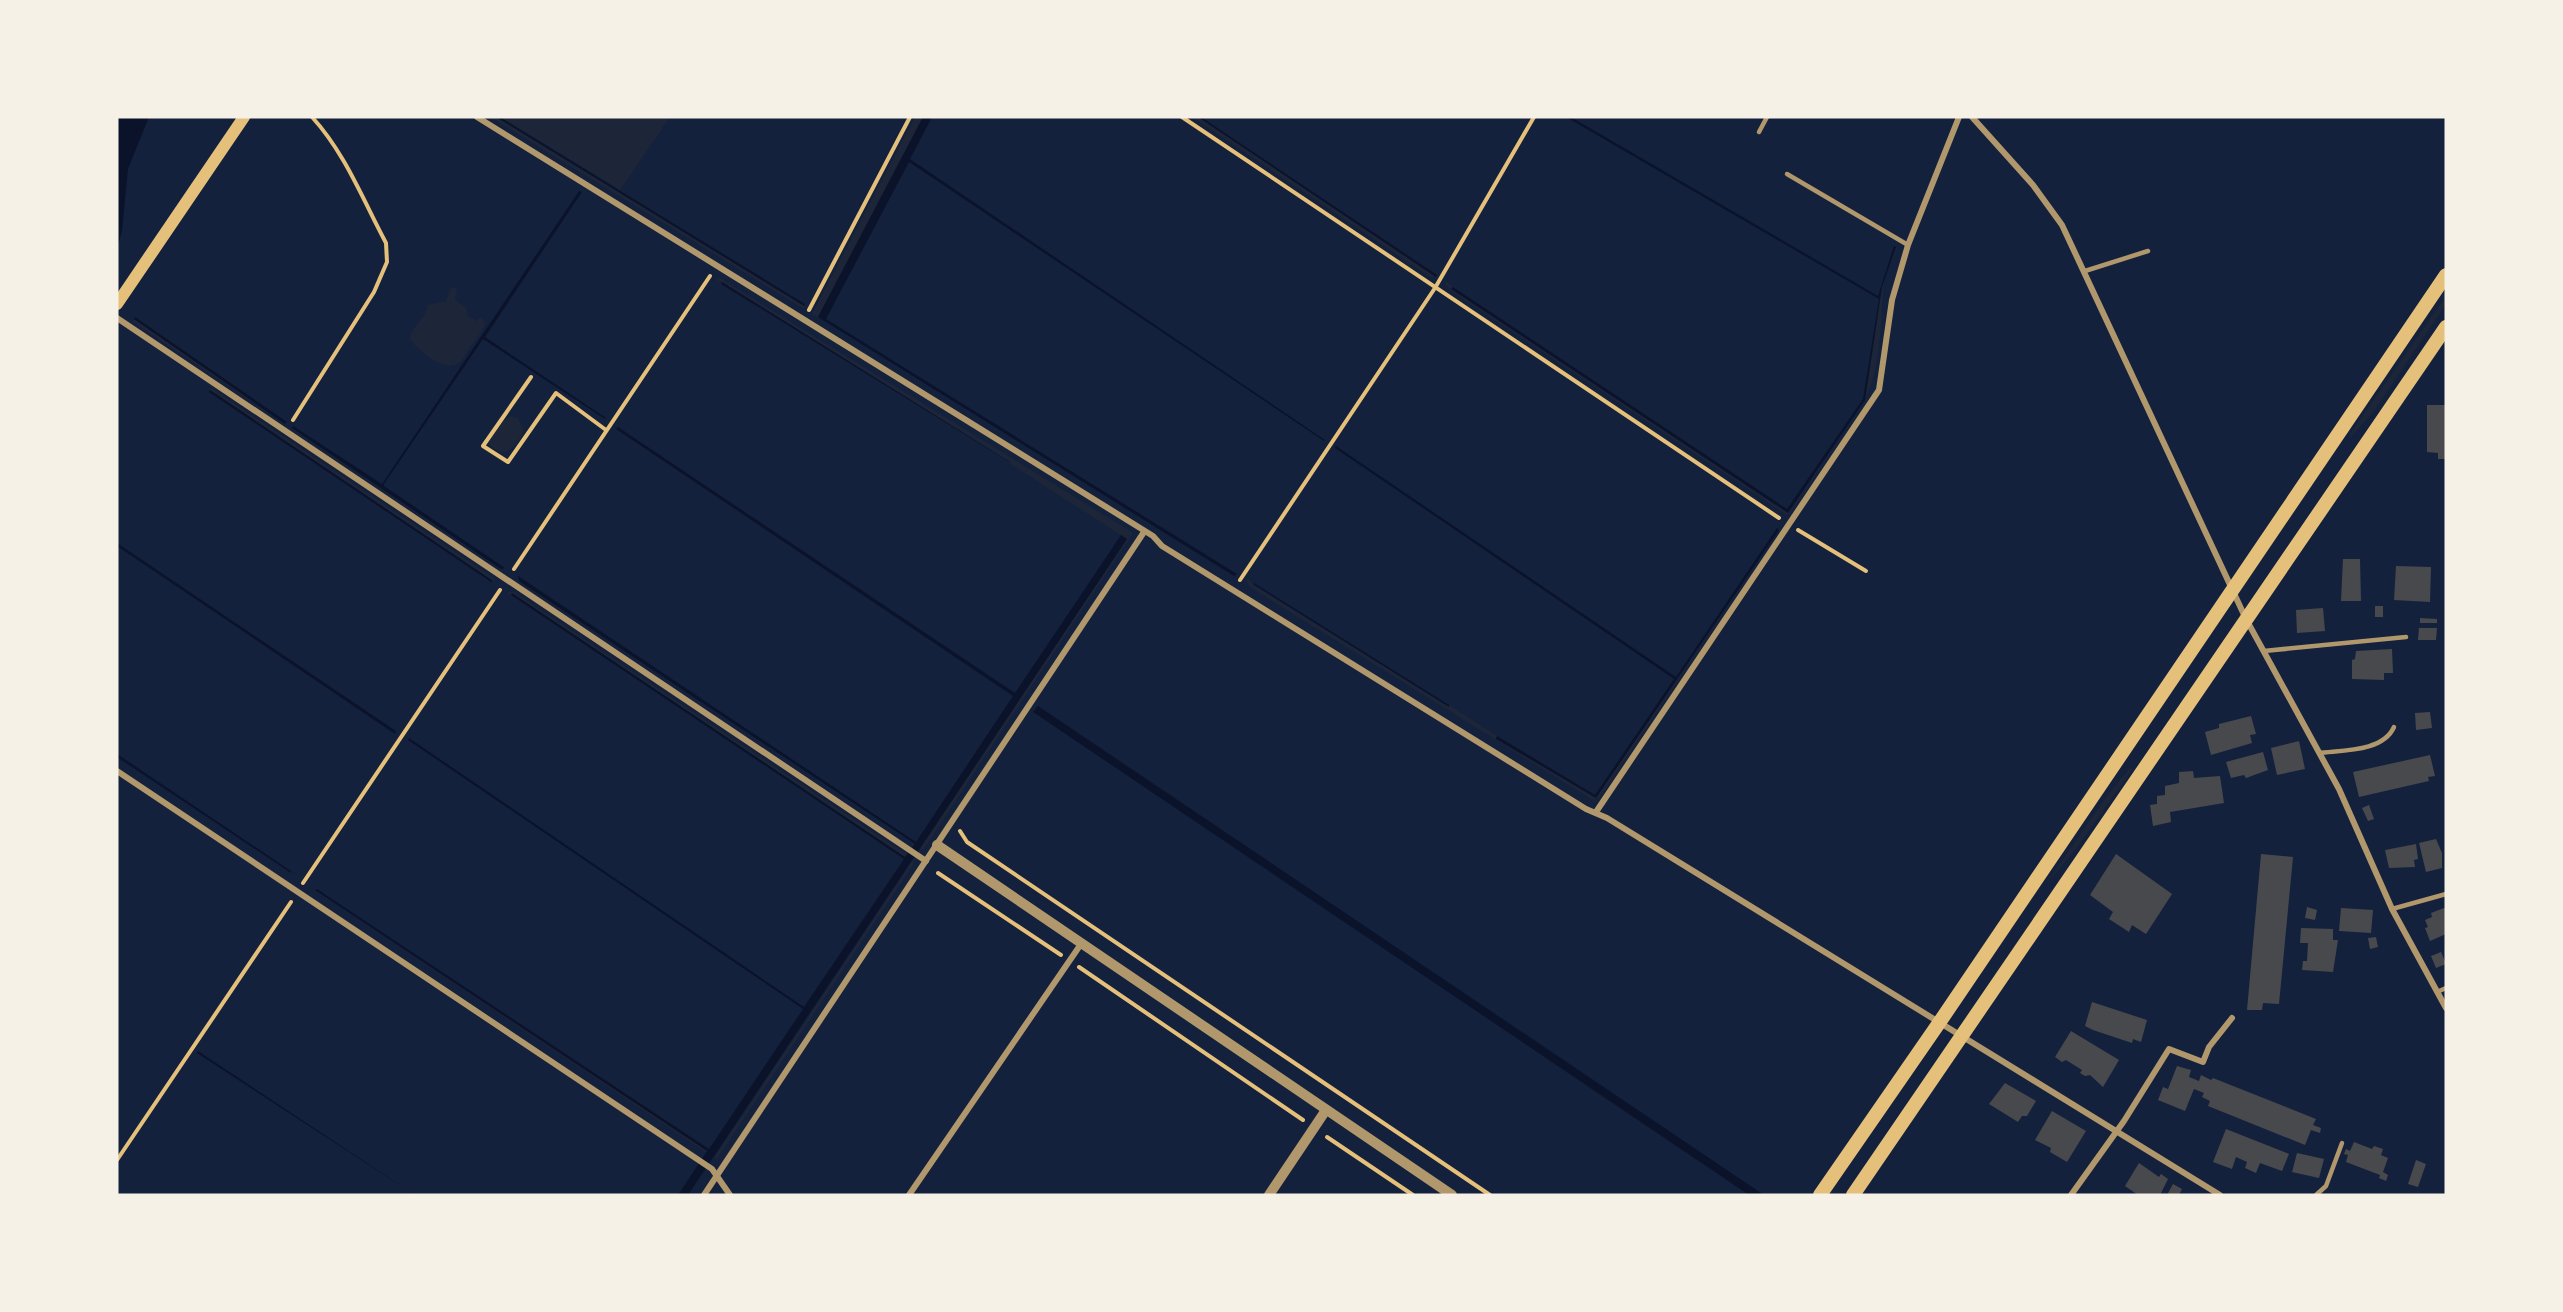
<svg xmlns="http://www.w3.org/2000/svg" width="2563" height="1312" viewBox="0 0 2563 1312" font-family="Poppins,sans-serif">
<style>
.green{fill:#1d2539}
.water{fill:#0b132b}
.building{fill:#48494c}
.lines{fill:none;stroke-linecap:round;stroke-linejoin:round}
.path{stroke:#e5c07b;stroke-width:4}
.service{stroke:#b1986c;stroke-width:4.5}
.minor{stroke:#b1986c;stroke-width:6}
.tertiary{stroke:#b1986c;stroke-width:10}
.secondary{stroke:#e5c07b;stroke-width:12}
.trunk{stroke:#e5c07b;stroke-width:14}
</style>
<rect width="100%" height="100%" fill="#14213d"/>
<g class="green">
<polygon points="490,117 496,117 803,305 805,304 804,309"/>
<polygon points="500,117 670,117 620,190"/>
<polygon points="915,117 923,117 818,317 812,314"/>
<polygon points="1192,117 1198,117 1436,277 1430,277"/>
<path d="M 1895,243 L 1897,248 C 1893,260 1883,276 1883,288 C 1881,324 1881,366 1865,400 L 1789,514 L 1787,515 L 1453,292 L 1445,284 L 1446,281 L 1453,287 L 1452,288 L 1788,513 L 1865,400 L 1882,287 L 1896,248 Z"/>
<polygon points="718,277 1133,533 924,849 920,849 1127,539 1009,463 1010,462 722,282 716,280"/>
<path d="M 451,288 L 457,288 L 455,300 L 466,308 L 468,316 L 476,321 L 481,317 L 485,323 C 483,331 476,340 470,347 C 467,351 464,360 459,363 C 444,373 418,350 410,339 C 411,326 426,320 428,305 L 446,301 Z"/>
<polygon points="2446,296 2446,304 2374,411 2350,438 2350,434"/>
<polygon points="134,319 285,424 133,322"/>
<polygon points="211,388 494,578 495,585 492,580 210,390"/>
<path d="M 511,416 L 518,418 L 523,430 C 519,446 502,462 489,443 C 492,432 501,420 511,416 Z"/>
<polygon points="1779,530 1599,798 1593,800 1250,587 1246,581 1248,578 1253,585 1448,706 1449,705 1497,736 1496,738 1596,798"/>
<polygon points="509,592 514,592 907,855 906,858 513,594 507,594"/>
<polygon points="2131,767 2132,770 2076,849 2046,884 2106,797"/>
<polygon points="913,860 913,865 717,1159 714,1158"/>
<polygon points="315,890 708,1151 707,1153"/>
</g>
<g class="water">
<polygon points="117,117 149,117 128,169 122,231 117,248"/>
<polygon points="496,117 500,117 805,304 804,306"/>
<polygon points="923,117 932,117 910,159 1325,440 1324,441 909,162 826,319 1237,574 1234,576 818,317"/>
<polygon points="1198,117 1201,117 1437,275 1436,277"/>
<polygon points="1566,117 1571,117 1878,296 1894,246 1896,247 1882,287 1865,400 1788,513 1451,289 1453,287 1787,509 1863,399 1879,299"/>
<polygon points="579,191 582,192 485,337 606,418 605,419 483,339 384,484 384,486 505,568 501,569 292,428 293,426 382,484"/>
<polygon points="722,282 1010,462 1011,463 721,284"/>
<polygon points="135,317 287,422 285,424 134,319"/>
<polygon points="210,390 493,581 491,582 209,392"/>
<polygon points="618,427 1015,693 1121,535 1127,539 688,1195 678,1195 707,1151 315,890 317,889 709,1149 803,1009 408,740 409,738 804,1007 904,859 511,595 512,593 905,857 915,844 519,581 518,576 916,842 1013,696 616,429"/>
<polygon points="1336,446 1676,677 1777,528 1779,530 1596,798 1496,739 1497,736 1595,795 1674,679 1335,448"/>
<polygon points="117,543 396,731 395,734 117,546"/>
<polygon points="1254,583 1449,705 1449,707 1253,584"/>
<polygon points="1038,706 1764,1195 1749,1195 1033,712"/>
<polygon points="117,754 291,871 291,873 117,757"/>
<polygon points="198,1051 415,1195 197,1053"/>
</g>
<g class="building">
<polygon points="2427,405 2446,405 2446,459 2438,459 2438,453 2427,452"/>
<polygon points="2343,559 2360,559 2361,601 2341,601"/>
<polygon points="2396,566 2431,567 2430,602 2394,600"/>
<rect x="2375" y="606" width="8" height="11"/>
<polygon points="2323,608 2325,631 2297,633 2296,610"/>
<polygon points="2420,618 2437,619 2437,623 2420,623"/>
<polygon points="2419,628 2437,628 2436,640 2418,640"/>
<polygon points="2392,649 2393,673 2384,673 2384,680 2352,679 2352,660 2355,659 2356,651"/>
<polygon points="2430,712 2432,728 2416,730 2415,713"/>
<polygon points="2251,716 2256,734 2250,735 2252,743 2211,755 2205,732 2219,728 2219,724"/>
<polygon points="2299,741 2305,769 2277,775 2271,748"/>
<polygon points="2263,752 2268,770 2246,778 2244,775 2231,778 2226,762"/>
<polygon points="2430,755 2435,776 2428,777 2429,781 2359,797 2353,772"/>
<polygon points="2193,771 2194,778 2220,776 2224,803 2170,812 2171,822 2153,826 2150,805 2157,804 2157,796 2165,795 2165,786 2179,783 2179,772"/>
<polygon points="2369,805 2374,819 2368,821 2362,808"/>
<polygon points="2436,839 2442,853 2442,868 2426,872 2419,843"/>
<polygon points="2416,844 2418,859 2414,860 2415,867 2389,868 2385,850"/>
<polygon points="2116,854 2172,894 2146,934 2132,925 2129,932 2109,919 2113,912 2090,895"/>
<polygon points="2261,854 2293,857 2279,1004 2263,1003 2262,1010 2247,1010"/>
<polygon points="2307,907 2317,910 2315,920 2305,918"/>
<polygon points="2341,908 2373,910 2371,933 2339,931"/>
<polygon points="2444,908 2446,909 2446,934 2430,941 2425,928 2428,927 2425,920 2432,917 2431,913"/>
<polygon points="2301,928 2333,929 2333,940 2338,940 2333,972 2302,970 2303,961 2307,961 2308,943 2300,943"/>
<polygon points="2376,937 2378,947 2370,949 2368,938"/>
<polygon points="2441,952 2446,964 2436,968 2431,956"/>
<polygon points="2092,1002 2147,1020 2141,1042 2133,1039 2132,1043 2093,1030 2085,1026"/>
<polygon points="2071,1031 2119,1060 2103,1087 2090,1075 2085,1076 2080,1073 2082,1070 2066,1060 2062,1062 2055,1057"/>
<polygon points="2177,1066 2191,1070 2189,1077 2199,1081 2201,1075 2211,1080 2213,1078 2316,1119 2313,1125 2321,1128 2320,1133 2311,1130 2305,1145 2208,1106 2210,1101 2202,1097 2204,1093 2194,1089 2185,1111 2158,1100 2163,1087 2168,1089"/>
<polygon points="2005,1083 2036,1101 2027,1116 2022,1116 2018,1122 1989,1104"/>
<polygon points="2052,1111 2086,1131 2067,1162 2050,1152 2051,1148 2035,1140"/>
<polygon points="2226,1129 2289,1154 2282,1171 2260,1163 2256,1173 2245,1168 2247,1162 2236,1157 2232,1169 2213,1162"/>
<polygon points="2354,1142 2372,1149 2374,1146 2383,1149 2381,1155 2388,1158 2383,1172 2388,1175 2386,1181 2379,1178 2380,1175 2346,1162 2348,1155 2344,1154 2346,1149 2350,1151"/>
<polygon points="2297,1153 2324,1159 2319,1178 2292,1172"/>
<polygon points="2416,1160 2426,1164 2418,1187 2408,1184"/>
<polygon points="2139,1163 2159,1177 2161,1174 2168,1179 2160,1195 2138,1195 2125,1186"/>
<polygon points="2173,1184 2182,1189 2179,1195 2167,1195"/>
</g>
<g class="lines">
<g class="path">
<polyline points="1182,117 1779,518"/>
<polyline points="809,310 910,117"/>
<polyline points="531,377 483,446 508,462 556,393 606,430"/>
<path d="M 293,420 L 374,292 L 387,262 L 386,243 C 363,200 345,153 312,117"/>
<polyline points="1798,530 1866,571"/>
<polyline points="514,569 710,276"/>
<polyline points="1240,580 1435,288 1534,117"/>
<polyline points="960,831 967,842 1490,1195"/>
<polyline points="938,873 1061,955"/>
<polyline points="303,883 500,590"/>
<polyline points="1079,967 1303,1120"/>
<polyline points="1327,1137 1413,1195"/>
<polyline points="117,1160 291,902"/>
</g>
<g class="service">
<polyline points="1759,132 1767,117"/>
<polyline points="1787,174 1908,245"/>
<polyline points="2085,271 2148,251"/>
<polyline points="2264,651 2406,637"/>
<path d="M 2319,753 C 2342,750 2383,752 2394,727"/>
<polyline points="2392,909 2446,894"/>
<polyline points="2437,992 2446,988"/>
<polyline points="2316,1195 2326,1186 2342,1143"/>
</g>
<g class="minor">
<polyline points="477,117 1153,536 1162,546 1586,809 1607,818 2220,1195"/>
<polyline points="1972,117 2033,185 2062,225 2246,619 2339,789 2392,909 2446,1008"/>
<polyline points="117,318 926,861"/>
<polyline points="117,771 712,1169 730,1195"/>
<polyline points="1596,812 1879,390 1892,300 1908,245 1959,117"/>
<polyline points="704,1195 1144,532"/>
<polyline points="909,1195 1081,944"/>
<polyline points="2071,1195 2124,1121 2169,1049 2203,1062 2209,1047 2232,1018"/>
</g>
<g class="tertiary">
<polyline points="937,845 1452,1195"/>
<polyline points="1269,1195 1326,1110"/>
</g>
<polyline class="secondary" points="117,304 244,117"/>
<g class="trunk">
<polyline points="1820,1195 1939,1023 2446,275"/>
<polyline points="1853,1195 2446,327"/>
</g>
</g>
<rect width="2563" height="1312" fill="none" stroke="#f6f1e7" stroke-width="237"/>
</svg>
